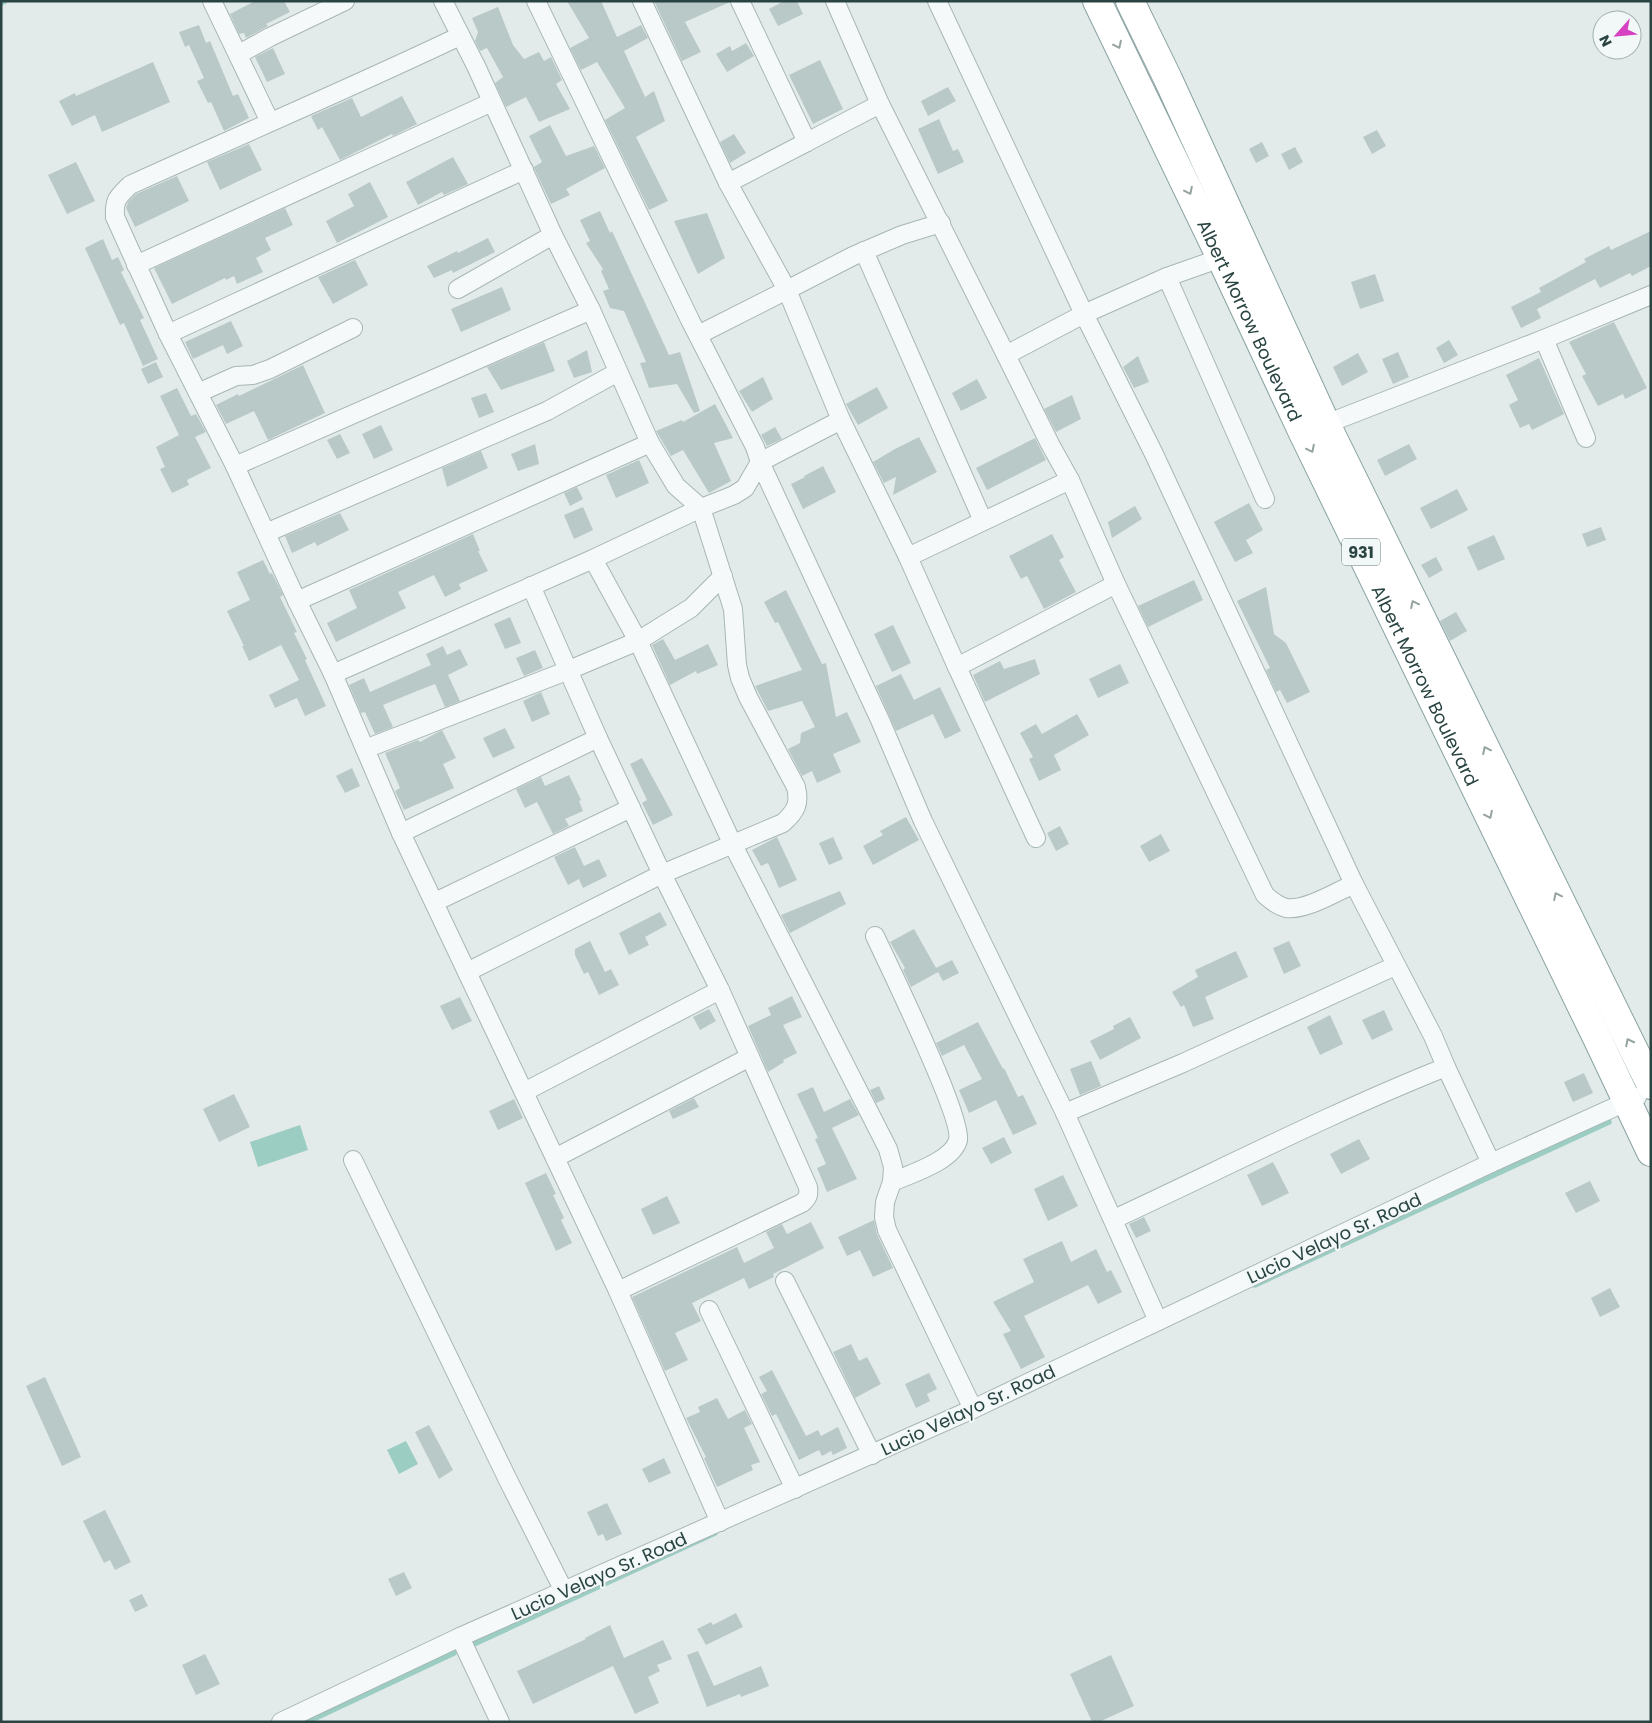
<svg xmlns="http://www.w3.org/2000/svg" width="1652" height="1723" viewBox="0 0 1652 1723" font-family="Poppins,sans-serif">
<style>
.water{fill:#9bcdc3}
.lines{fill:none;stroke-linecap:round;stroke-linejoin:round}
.stream{stroke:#9bcdc3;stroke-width:5.5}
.building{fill:#b9c9c7}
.street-casing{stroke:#a7b6b4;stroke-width:20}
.highway-casing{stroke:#88a2a0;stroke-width:30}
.street{stroke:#f5f9f9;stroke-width:18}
.highway{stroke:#fff;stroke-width:28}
.oneway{stroke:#94a2a0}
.labels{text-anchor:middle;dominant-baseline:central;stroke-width:4;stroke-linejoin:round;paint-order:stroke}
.shield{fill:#f2f8f7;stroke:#657a78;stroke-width:1}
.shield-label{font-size:16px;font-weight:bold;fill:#294442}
.street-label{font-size:18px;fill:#294442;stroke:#f2f8f7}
</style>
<rect width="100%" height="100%" fill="#e2ebea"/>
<g class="water">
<polygon points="300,1125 308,1150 258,1167 250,1142"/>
<polygon points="406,1441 418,1464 399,1474 387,1450"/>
</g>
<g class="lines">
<g class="stream">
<polyline points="1,3 5,1"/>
<polyline points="1255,1285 1609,1122"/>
<polyline points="474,1644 715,1533"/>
<polyline points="307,1722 454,1653"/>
</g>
</g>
<g class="building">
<polygon points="255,1 284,1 290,12 266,24 268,26 246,38 244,33 239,34 230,14"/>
<polygon points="567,1 601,1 617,37 641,25 648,38 624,51 645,97 654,91 665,121 636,137 668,201 649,210 605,120 625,108 597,62 581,70 570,48 589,38"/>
<polygon points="654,1 730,1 730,2 685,22 701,52 682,61"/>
<polygon points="784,1 797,1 803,14 778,26 769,9"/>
<polygon points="498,7 513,45 524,59 539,52 544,61 551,57 562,80 556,84 570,109 539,122 526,97 506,107 495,83 503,77 487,48 480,51 475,41 478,32 472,18"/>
<polygon points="199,25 206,43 210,41 233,96 238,94 249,118 224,131 211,102 208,103 197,81 204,78 189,45 185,47 179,32"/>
<polygon points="746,43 754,56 727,72 716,54 730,46 732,51"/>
<polygon points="273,48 285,74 267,82 255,57"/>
<polygon points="820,60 843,109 813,124 789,75"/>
<polygon points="153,62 170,102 102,132 95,115 72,126 59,101 75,93 76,96"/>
<polygon points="948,87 956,101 928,116 921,101"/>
<polygon points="402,96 417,124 393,136 392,134 340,160 322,127 318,130 311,116 352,98 361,117"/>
<polygon points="939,119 953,151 958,149 964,162 938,174 918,129"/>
<polygon points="550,125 566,156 594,146 605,168 566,189 570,195 551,204 534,168 534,167 542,162 529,136"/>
<polygon points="1377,130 1386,146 1372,154 1363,137"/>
<polygon points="734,134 746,153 730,163 720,142"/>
<polygon points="1262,142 1269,156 1256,163 1249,149"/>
<polygon points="249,144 262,170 220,190 207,162"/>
<polygon points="1295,147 1303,162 1289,170 1281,154"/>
<polygon points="453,157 468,184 444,195 442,192 418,205 406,182"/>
<polygon points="76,162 95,201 67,214 48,175"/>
<polygon points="177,176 189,201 135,227 126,208 128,202 136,194"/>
<polygon points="370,182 388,217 337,243 326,221 354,206 348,194"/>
<polygon points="285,208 293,225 265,238 271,250 256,258 263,272 237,284 234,276 226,280 225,278 172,304 154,268"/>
<polygon points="600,211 610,233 612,231 669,355 680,352 700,411 694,413 677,384 649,388 640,363 646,362 624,311 610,308 603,291 609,289 601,271 603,269 586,243 590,241 580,220"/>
<polygon points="707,213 725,258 698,274 674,221"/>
<polygon points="1651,231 1651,266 1632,276 1630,273 1600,288 1595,279 1537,309 1541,318 1521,328 1511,307 1541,292 1539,288 1586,262 1584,259 1609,246 1611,250"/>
<polygon points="488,238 495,252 453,273 452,270 434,278 427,266 457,251 458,253"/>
<polygon points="103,239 112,260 118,257 124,270 121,272 144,318 140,320 158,359 143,366 124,323 120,325 85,248"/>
<polygon points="355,260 368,285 333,304 318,277"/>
<polygon points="1375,274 1384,301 1360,309 1351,282"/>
<polygon points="502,287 511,310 461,332 451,309"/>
<polygon points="231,321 243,346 227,354 223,345 193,359 185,342"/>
<polygon points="1614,322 1647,388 1625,399 1623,394 1598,406 1582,376 1586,374 1569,342"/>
<polygon points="1449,340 1458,355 1444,363 1436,348"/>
<polygon points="544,342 555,371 501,390 487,367"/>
<polygon points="587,350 592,372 574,378 567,361"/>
<polygon points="1398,352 1409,377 1393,384 1382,359"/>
<polygon points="1358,353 1368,372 1342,386 1333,367"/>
<polygon points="1138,356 1149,382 1134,388 1123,367"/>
<polygon points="1539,358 1564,414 1532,430 1529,424 1520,428 1509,405 1518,400 1506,375"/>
<polygon points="156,362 163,377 148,384 141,369"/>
<polygon points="303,365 325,413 268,440 254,411 226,424 216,405 238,394 239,396"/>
<polygon points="763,377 773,399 752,412 739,391"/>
<polygon points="977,379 987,398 961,411 952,393"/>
<polygon points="877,387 888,408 858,425 846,404"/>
<polygon points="177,388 191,416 196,414 206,432 195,437 211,468 187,480 189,485 172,493 160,469 165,467 156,447 179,435 160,396"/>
<polygon points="486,393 494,412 479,418 471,398"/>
<polygon points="1072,395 1081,419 1056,432 1044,409"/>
<polygon points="715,404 733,438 714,443 731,481 709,493 683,450 671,456 656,431 682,420 683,422"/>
<polygon points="381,425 393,450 374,459 362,434"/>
<polygon points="775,427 782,439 767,446 761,435"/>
<polygon points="340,434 350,453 337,459 327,440"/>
<polygon points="919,437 937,472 893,495 896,477 884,483 873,462 895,449"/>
<polygon points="1035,438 1046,460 987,490 976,468"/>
<polygon points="535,444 539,464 518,471 511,454"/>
<polygon points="1409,444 1417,459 1385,476 1377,460"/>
<polygon points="481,451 488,468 447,487 442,468"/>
<polygon points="639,460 649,483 616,498 606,475"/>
<polygon points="823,466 836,492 803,509 791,484 805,477 804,476"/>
<polygon points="577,487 583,499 570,506 564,493"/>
<polygon points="1457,489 1468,510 1431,529 1420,508"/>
<polygon points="1249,503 1263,530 1246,540 1253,553 1235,562 1214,522"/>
<polygon points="1135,506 1142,519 1112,538 1108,522"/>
<polygon points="583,507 593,530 574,539 564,515"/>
<polygon points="340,513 349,530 317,546 315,542 292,553 285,536"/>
<polygon points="1601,527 1606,540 1587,547 1582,534"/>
<polygon points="473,534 480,551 478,551 488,571 459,584 461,589 445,597 434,575 398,592 406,608 336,642 327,623 357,608 349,590"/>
<polygon points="1052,534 1064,557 1059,560 1076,592 1044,609 1027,576 1021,579 1009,556"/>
<polygon points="1494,535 1505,559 1478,571 1467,547"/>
<polygon points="1436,557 1443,570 1429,578 1421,565"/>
<polygon points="263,560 270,574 272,573 283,595 280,597 297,632 294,633 307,659 305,660 326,706 305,716 297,698 275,708 269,695 299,680 281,645 249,661 242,646 244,646 227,611 250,600 237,572"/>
<polygon points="1194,580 1203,600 1148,627 1138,606"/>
<polygon points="1266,587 1274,634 1286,643 1310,692 1287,703 1280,690 1276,692 1266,670 1270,668 1237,601"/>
<polygon points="786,590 822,664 826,663 836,717 847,712 861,742 833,754 841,772 817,783 812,771 802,776 788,749 800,743 801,733 815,727 802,701 768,711 755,686 802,670 778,622 775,623 764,602"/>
<polygon points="1456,612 1467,631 1450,641 1440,621"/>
<polygon points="510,617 521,643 505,649 494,624"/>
<polygon points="893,625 911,663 892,672 874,634"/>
<polygon points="663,639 675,660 708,644 718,665 697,674 696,671 670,685 652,645"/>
<polygon points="443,646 447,655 460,649 468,665 448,675 460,701 445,707 435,684 417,691 383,705 393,727 375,734 365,712 361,713 349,685 364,678 370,692 431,665 426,654"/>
<polygon points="535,650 543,668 524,676 516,658"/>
<polygon points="1035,659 1040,674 985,702 973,675 1000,661 1004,669"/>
<polygon points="1120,664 1129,683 1098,698 1089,679"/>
<polygon points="901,674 914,700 940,687 961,731 945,739 933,714 896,731 876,686"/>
<polygon points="541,692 550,714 532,722 523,701"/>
<polygon points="1077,714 1089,735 1054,755 1061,770 1039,781 1029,759 1033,757 1020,733 1036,724 1042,734"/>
<polygon points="505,728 515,748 493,758 483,738"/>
<polygon points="442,730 456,758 443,764 454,788 404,810 395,791 400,788 385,753 418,740 420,742"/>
<polygon points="642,758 673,815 653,825 642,803 647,800 630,764"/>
<polygon points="352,768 360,786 345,793 336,776"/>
<polygon points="569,775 581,800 579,801 583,811 565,819 569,826 553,834 537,802 525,808 516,789 541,777 545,786"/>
<polygon points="906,817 919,840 873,865 863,846 883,835 880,831"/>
<polygon points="1060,826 1069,844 1056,851 1047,833"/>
<polygon points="1161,834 1170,851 1149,862 1140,846"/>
<polygon points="777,837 797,880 779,888 768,863 761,866 752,850"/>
<polygon points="833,837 843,859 829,865 819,843"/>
<polygon points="575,847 584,866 599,859 607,876 583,888 579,879 568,885 554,857"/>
<polygon points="840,891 846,904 790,933 781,915"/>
<polygon points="660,912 667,925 645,937 649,945 629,955 619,933"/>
<polygon points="914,929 936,968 952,960 959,973 943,981 938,972 911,987 903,970 905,968 890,942"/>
<polygon points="590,941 605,972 611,969 619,985 599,995 588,972 584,974 575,955 575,949"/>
<polygon points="1289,941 1301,966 1284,974 1273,948"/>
<polygon points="1236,951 1248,977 1205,997 1214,1019 1193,1027 1184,1005 1181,1007 1172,992 1198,977 1195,970"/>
<polygon points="792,996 802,1017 783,1025 797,1053 783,1060 784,1062 768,1072 748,1026 771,1015 768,1008"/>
<polygon points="460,997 472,1021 452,1030 440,1006"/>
<polygon points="709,1009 716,1021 700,1030 693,1017"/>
<polygon points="1384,1010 1393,1030 1372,1040 1362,1020"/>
<polygon points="1330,1015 1343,1044 1320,1055 1307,1027"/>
<polygon points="1130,1017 1141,1038 1100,1060 1090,1041 1114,1029 1113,1026"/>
<polygon points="978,1022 1003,1069 1004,1068 1018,1097 1023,1095 1037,1124 1013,1135 996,1100 969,1113 959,1090 982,1079 964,1045 942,1056 936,1043"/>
<polygon points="1091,1061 1101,1086 1080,1095 1070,1069"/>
<polygon points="1584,1073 1593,1093 1573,1102 1564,1082"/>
<polygon points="879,1086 885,1099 876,1103 870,1090"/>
<polygon points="813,1087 824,1112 850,1099 859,1115 832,1128 857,1179 827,1192 817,1168 826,1164 815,1139 818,1138 797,1094"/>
<polygon points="234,1094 250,1127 219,1142 203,1109"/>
<polygon points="694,1098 699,1107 673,1119 669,1111"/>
<polygon points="514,1099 523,1118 498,1130 489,1111"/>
<polygon points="1004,1137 1012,1153 991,1164 982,1148"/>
<polygon points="1359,1139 1370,1159 1341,1174 1330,1154"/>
<polygon points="1273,1162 1289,1193 1262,1206 1247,1175"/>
<polygon points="546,1173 556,1194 553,1195 564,1218 561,1220 572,1243 556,1251 525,1183"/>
<polygon points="1063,1175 1078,1206 1048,1221 1034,1189"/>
<polygon points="1590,1181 1600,1201 1576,1213 1565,1193"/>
<polygon points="667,1196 680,1223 653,1235 641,1209"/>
<polygon points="1144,1217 1151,1231 1136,1238 1129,1224"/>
<polygon points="874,1220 877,1234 893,1268 873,1277 860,1250 847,1256 838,1237"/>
<polygon points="811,1222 824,1248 773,1274 774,1277 749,1289 744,1278 692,1303 701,1321 675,1333 688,1360 665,1371 632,1297 737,1247 744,1263 774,1248 766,1232 782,1224 787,1234"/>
<polygon points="1062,1241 1071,1262 1096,1249 1107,1272 1111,1270 1122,1292 1098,1304 1088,1285 1024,1316 1045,1357 1021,1369 1003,1334 1011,1331 993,1302 1034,1282 1023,1259"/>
<polygon points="1610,1288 1620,1307 1600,1317 1591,1298"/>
<polygon points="851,1344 859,1361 867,1357 881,1384 855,1398 833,1352"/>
<polygon points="772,1370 806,1436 818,1430 821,1436 838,1427 847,1448 833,1455 831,1451 822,1456 819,1450 799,1460 776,1414 772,1416 761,1394 767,1391 759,1377"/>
<polygon points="929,1373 937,1389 927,1394 930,1401 916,1408 905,1384"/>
<polygon points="45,1377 81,1457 62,1466 26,1386"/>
<polygon points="717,1398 728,1419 745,1410 752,1424 744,1428 760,1462 751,1465 753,1470 717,1487 704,1458 706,1457 686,1418 700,1412 698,1407"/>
<polygon points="429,1425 453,1470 439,1479 415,1432"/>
<polygon points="664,1458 671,1473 649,1483 642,1469"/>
<polygon points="607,1503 622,1534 606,1541 603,1534 598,1536 587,1512"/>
<polygon points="105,1510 131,1562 115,1570 110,1560 104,1563 83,1521"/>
<polygon points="404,1572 412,1588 396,1596 388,1579"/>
<polygon points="142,1594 148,1606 135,1612 129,1600"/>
<polygon points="736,1613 743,1627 706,1645 697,1629 711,1622 713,1625"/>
<polygon points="610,1625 624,1658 663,1640 672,1659 657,1665 660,1671 648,1677 659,1703 635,1714 613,1666 533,1704 517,1671 586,1639 585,1638"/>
<polygon points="698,1651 714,1686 761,1666 769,1686 741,1697 740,1694 707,1707 687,1655"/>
<polygon points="205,1654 220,1684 196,1695 182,1665"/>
<polygon points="1111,1655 1134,1706 1099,1722 1092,1722 1070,1674"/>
</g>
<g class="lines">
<g class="street-casing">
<g id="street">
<polyline points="212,1 270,122"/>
<path d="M 443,1 L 476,66 L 553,235 L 591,310 L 650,443 L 676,486 L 701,508 L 733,609 L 737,665 L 740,678 L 748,697 L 796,787 C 800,804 796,811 783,823 L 662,874 L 467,972"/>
<polyline points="536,1 690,320 755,447 760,462 841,420 787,290 698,335"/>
<polyline points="642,1 728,183 787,290 853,256 902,235 941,223"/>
<polyline points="740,1 807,142 880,104"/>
<polyline points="835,1 880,104 1006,355 1084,314 1167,277 1221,258"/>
<path d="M 937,1 L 1084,314 L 1154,454 L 1354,884 L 1433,1036 L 1446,1067 C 1333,1112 1224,1168 1114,1219"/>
<path d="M 460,36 C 351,88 240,135 130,185 C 118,197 114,199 115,217 L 168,334 L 235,466 L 297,601 L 333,674 L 401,833 L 618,1291 L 720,1522"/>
<polyline points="239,54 270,37 345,1"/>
<polyline points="728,183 807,142"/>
<polyline points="864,251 983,521"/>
<polyline points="136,265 492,102"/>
<polyline points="1167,277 1265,499"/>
<polyline points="458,289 553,235"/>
<polyline points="168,334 524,170"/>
<polyline points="1544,339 1586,438"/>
<polyline points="198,393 236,376 253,375 270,369 353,328"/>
<polyline points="841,420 908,557 1070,480 1050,444 1006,355"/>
<polyline points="1326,424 1544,339 1651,295"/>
<polyline points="760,462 880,720 923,821 1065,1113 1158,1321"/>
<polyline points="235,466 591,310"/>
<polyline points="266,533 547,411 618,372"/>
<polyline points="908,557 957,667 1116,584 1070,480"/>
<polyline points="593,559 701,508 734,495 745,488 760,462"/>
<path d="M 1116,584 L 1265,895 C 1272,901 1278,906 1286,908 C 1305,911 1336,892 1354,884"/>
<path d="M 531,586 L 598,738 L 662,874 L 720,990 L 808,1187 C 809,1195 808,1198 802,1203 L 618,1291"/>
<polyline points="297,601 650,443"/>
<polyline points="957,667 1036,838"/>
<polyline points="333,674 593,559 638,641 733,845 888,1149 893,1167 892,1182 885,1202 884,1217 887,1230 973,1409"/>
<polyline points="365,749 569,670 638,641 691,608 723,576"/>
<polyline points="401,833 598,738"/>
<polyline points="435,902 631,808"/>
<path d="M 875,936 C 889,966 963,1118 958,1140 C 953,1161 910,1174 892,1182"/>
<polyline points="1446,1067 1491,1163"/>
<polyline points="524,1092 720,990"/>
<polyline points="1065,1113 1183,1063 1395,966"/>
<polyline points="555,1158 750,1057"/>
<polyline points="353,1160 508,1480 564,1591"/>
<polyline points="785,1281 872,1455"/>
<polyline points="709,1310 795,1489"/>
<polyline points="460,1637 500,1722"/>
<polyline points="281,1722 460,1637 973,1409 1491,1163 1637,1097"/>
</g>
</g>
<g class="highway-casing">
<g id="highway">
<path id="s1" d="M 1097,1 L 1221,258 L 1303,433 L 1598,1040 L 1651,1152"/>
<polyline points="1130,1 1168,79 1326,424 1651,1085"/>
</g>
</g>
<use href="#street" class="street"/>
<use href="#highway" class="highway"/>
</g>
<defs><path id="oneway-chevron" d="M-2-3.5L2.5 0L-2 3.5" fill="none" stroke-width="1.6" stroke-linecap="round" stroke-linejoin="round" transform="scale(1.25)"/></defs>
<g class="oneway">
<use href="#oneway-chevron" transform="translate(1118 45) rotate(64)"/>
<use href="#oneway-chevron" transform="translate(1189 191) rotate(64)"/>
<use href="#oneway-chevron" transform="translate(1311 449) rotate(64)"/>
<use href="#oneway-chevron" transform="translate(1414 604) rotate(-116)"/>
<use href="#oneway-chevron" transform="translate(1486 750) rotate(-116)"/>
<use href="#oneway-chevron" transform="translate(1489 815) rotate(64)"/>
<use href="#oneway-chevron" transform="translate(1557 896) rotate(-116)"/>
<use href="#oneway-chevron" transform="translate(1629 1042) rotate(-117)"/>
</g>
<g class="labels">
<rect class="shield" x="1342" y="538.5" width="38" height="27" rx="4"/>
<g class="shield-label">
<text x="1361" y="552">931</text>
</g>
<g class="street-label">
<text stroke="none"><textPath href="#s1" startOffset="354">Albert Morrow Boulevard</textPath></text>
<text stroke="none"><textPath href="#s1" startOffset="759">Albert Morrow Boulevard</textPath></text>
<text transform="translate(1334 1238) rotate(-25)">Lucio Velayo Sr. Road</text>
<text transform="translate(968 1410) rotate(-25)">Lucio Velayo Sr. Road</text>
<text transform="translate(599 1576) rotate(-24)">Lucio Velayo Sr. Road</text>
</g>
</g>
<rect width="1652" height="1723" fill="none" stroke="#294442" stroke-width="5"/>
<g transform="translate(1617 35) rotate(243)"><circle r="24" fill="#f2f8f7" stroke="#a2b0af"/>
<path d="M0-4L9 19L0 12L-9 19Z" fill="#d541c0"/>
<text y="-8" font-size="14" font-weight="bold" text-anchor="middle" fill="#294442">N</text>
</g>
</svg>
